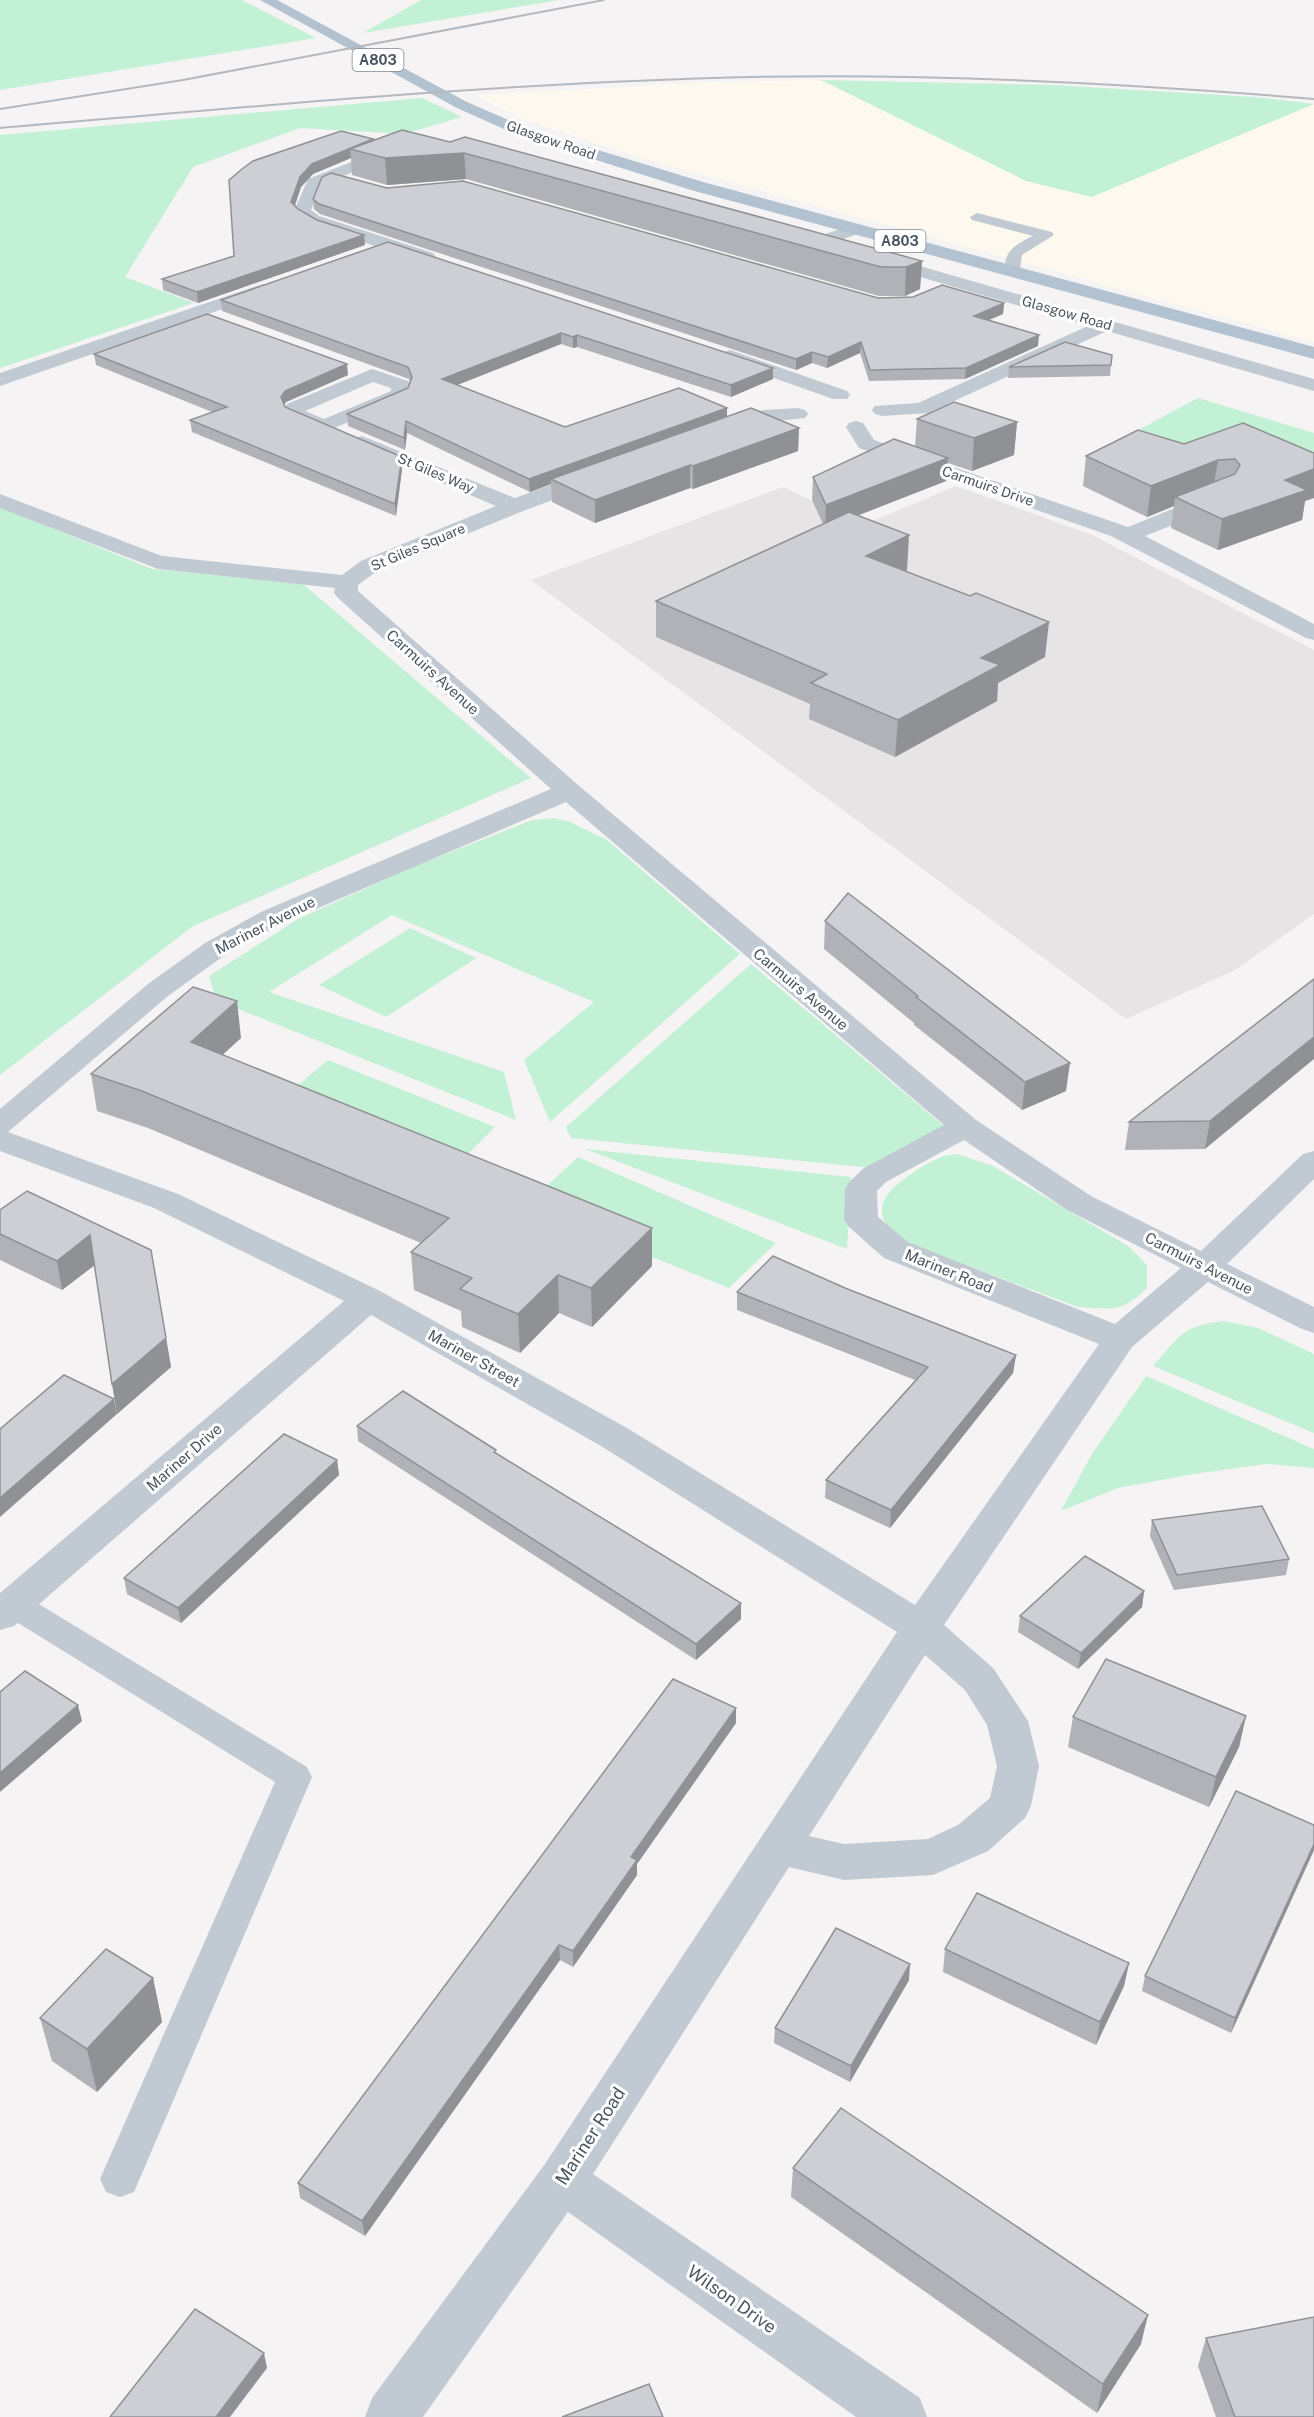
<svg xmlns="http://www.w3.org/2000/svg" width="1314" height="2417" viewBox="0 0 1314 2417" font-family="'Public Sans',sans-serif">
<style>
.commercial{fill:#fdf9ef}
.education{fill:#e6e4e5}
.green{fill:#c3f1d5}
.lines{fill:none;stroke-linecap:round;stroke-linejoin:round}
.lane{fill:#c1cad2;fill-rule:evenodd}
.street{fill:#c1cad2;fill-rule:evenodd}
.primary{fill:#b3c2d1;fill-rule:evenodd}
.rail{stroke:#b5b8bd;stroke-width:2}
.wall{fill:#b0b2b7}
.shaded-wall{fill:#909195}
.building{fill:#cdcfd5;stroke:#909195;stroke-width:1.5}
.labels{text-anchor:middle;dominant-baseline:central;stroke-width:6;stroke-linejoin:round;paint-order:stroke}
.shield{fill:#fff;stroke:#808990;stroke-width:1.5}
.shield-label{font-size:14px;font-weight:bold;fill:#4a5661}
.far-street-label{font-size:14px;fill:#4a5661;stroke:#fff}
.street-label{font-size:15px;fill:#4a5661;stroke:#fff}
.near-street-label{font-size:18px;fill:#4a5661;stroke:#fff}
</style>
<rect width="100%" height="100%" fill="#f5f3f3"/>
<polygon class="commercial" points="821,80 1026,181 1092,197 1314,104 1314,342 638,157 521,119 475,95 707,82"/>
<polygon class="education" points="956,486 1092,535 1314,650 1314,914 1235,970 1126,1019 531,580 783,487 863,525"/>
<g class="green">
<polygon points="0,0 242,0 316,38 0,90"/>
<polygon points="421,0 559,0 363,33"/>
<polygon points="821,80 1053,85 1254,97 1314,104 1092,197 1026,181"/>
<polygon points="422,98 462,117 404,134 300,128 193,167 125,277 194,303 0,368 0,135"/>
<polygon points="1198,398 1314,433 1314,471 1114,443"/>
<polygon points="0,507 152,569 303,584 531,778 193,926 0,1075"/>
<polygon points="553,818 570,822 607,840 740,954 550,1122 524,1060 594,1002 392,915 269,992 504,1072 516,1120 216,1000 209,976 298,919 413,867 532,820"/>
<polygon points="410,928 476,958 386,1017 319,985"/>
<polygon points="751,964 945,1127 872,1168 571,1138 566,1127"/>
<polygon points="328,1060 495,1127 449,1173 277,1103"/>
<polygon points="585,1149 851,1177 847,1249"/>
<path d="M 957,1154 L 993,1166 L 1128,1246 L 1147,1265 L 1147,1288 C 1122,1313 1112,1309 1078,1307 L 905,1242 C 895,1233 881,1224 882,1209 C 882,1189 923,1165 939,1158 C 944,1155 951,1155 957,1154 Z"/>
<polygon points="578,1157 776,1243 729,1288 525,1206"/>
<path d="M 1224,1321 L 1258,1328 L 1314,1354 L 1314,1433 L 1153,1366 C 1180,1336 1181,1326 1224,1321 Z"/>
<polygon points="1146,1376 1314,1449 1314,1468 1266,1464 1194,1474 1118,1488 1061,1511 1092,1454"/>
</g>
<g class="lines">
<g class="lane">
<path d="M 977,213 L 1052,232 L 1054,235 L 1022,255 L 1019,275 L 1009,275 C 997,255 1017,243 1033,236 L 972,220 L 970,217 Z"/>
<polygon points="13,1592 24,1595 307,1767 312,1777 134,2192 120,2197 106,2192 100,2179 275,1782 2,1613 2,1595"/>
</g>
<g class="street">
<polygon points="394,145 400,147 402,150 400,153 321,185 311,210 319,216 433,253 436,257 433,261 421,261 307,224 294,211 308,179"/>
<polygon points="855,224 861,225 864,229 861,233 820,247 814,246 811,242 814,238"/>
<polygon points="878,254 1314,379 1314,391 1107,331 928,413 882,416 875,414 872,410 875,406 918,403 1088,326 872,263 869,259 872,255"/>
<polygon points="263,284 269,285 272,289 269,293 0,386 0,373"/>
<polygon points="730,350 847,391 850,395 847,399 833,399 723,360 720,356 723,352"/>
<path d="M 372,369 L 408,381 C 412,387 412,392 408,398 L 324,432 L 288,418 L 284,408 L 287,404 ZM 373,382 L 391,388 L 391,391 L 324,419 L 305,411 Z"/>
<polygon points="798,408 805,410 808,414 805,418 766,422 726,435 719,433 716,429 719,425 764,410"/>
<polygon points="856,421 863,423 874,440 1128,527 1207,495 1215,494 1223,495 1226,500 1223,505 1145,536 1314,624 1314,640 1306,638 1111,536 859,448 846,427 849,423"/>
<path d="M 362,436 L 515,498 L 585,472 L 593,471 L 601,472 L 604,477 L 601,482 L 523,511 L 377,571 L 358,585 L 358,591 L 578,785 L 976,1120 L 1091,1196 L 1201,1251 L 1303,1154 L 1314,1151 L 1314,1179 L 1227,1264 L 1314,1307 L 1314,1333 L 1302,1329 L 1208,1282 L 1132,1347 L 944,1625 L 993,1668 L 1028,1721 L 1039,1766 L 1031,1806 L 1025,1818 L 988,1851 L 933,1875 L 844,1880 L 789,1867 L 593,2174 L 920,2398 L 927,2417 L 856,2417 L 568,2212 L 423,2417 L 365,2417 L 372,2398 L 545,2164 L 897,1632 L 601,1446 L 371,1315 L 14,1626 L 0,1630 L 0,1593 L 344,1301 L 154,1208 L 0,1151 L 0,1109 L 148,984 L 205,943 L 263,911 L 551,789 L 338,598 L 334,593 L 335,588 L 158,569 L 0,508 L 0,494 L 162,556 L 342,575 L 361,561 L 496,506 L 355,446 L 352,442 L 355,438 ZM 566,802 L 944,1125 L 864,1168 L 849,1182 L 845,1189 L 844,1220 L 849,1227 L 884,1258 L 1099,1344 L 915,1605 L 627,1428 L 380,1291 L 178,1194 L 8,1132 L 168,996 L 225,955 L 283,923 ZM 964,1140 L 1067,1210 L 1181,1268 L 1115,1324 L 908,1242 L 878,1217 L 877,1191 L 886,1182 ZM 925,1655 L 965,1690 L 987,1725 L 997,1766 L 990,1798 L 958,1825 L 928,1839 L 844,1844 L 809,1836 Z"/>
</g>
<polygon class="primary" points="260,0 277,0 467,102 529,129 703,182 1314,347 1314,359 691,190 517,135 457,108"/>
<g class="rail">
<polyline points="0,109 183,80 604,0"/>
<path d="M 0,128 C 237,108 475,85 713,78 C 913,72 1114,82 1314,99"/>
</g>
</g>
<g class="wall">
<polygon points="402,130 922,261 920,289 905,296 879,296 466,179 387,185 352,175 351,158 313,174 301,187 295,206 298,209 317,220 365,245 198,303 163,290 162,279 234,256 229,180 373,141"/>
<polygon points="387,188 878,298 1004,303 1003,314 988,320 1038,346 965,379 869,381 860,353 827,368 812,363 796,370 320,214 314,209 313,199"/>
<polygon points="388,242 773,368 773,379 731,397 577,347 573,348 561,344 457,385 565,427 727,408 727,416 799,428 798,451 693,489 690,488 595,523 552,502 551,484 530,492 407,433 405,450 348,426 347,414 408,388 410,383 409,379 222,311 221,300"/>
<polygon points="94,354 348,375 286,402 284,405 285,407 402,469 396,516 192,432 190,420 212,412 96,365"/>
<polygon points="1112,355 1110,376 1008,378 1009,367"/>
<polygon points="917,419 1017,422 1014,455 972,471 948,463 946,481 857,516 907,570 905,571 1045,657 998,683 997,701 895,757 809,719 810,704 656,637 656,601 823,524 812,500 813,477 915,446"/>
<polygon points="1184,444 1314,453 1314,498 1305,501 1302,520 1218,550 1171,528 1174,506 1147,517 1083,486 1086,456"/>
<polygon points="825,921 1066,1091 1022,1110 914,1025 914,1023 824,949"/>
<polygon points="1314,979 1205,1149 1125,1150 1129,1122"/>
<polygon points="241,1038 222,1055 652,1266 592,1327 559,1313 520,1353 462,1327 461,1311 414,1290 411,1252 421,1243 148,1128 97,1111 91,1074"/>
<polygon points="27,1191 166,1338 171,1367 117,1414 94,1265 62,1290 0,1260 0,1210"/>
<polygon points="845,1288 1016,1355 1013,1373 890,1528 825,1498 826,1480 915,1380 737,1310 737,1292"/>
<polygon points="357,1426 741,1603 741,1619 696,1660 358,1441"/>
<polygon points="337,1460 339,1475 181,1623 127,1594 124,1578"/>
<polygon points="1152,1520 1289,1559 1286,1575 1174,1590 1150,1536"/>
<polygon points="1144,1591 1142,1607 1078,1669 1018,1632 1020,1616"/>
<polygon points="736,1708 736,1723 637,1864 637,1875 573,1967 560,1960 365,2236 300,2198 298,2183"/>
<polygon points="1246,1716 1239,1747 1209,1807 1068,1747 1073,1717"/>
<polygon points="1314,1825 1314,1850 1231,2033 1142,1991 1145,1976"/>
<polygon points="945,1949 1129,1963 1124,1986 1096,2045 943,1972"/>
<polygon points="153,1978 162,2022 97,2092 52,2061 40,2018"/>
<polygon points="909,1980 850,2082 774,2043 775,2028"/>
<polygon points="793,2168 1141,2344 1097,2413 791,2197"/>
<polygon points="1206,2338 1314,2417 1216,2417 1198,2366"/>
</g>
<g class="shaded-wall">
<polygon points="373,139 374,148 350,149 351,158 313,174 301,187 292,213 291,202 300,177 312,164"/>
<polygon points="464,153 466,179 387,185 385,158"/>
<polygon points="364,235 365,245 198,303 197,292"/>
<polygon points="922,261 920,289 905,296 906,267"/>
<polygon points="1004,303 1003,314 973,327 974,316"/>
<polygon points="561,333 561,344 442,391 442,379"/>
<polygon points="577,335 577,347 573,348 573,337"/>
<polygon points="1039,335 1038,346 965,379 966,368"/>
<polygon points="861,342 860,353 827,368 828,357"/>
<polygon points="812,352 812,363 796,370 796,359"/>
<polygon points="347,364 348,375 286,402 282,409 281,397 285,391"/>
<polygon points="773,368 773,379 731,397 731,385"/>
<polygon points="727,408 727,420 551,479 551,484 530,492 529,479"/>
<polygon points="406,421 407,433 405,450 404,438"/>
<polygon points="1017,422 1014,455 972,471 974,438"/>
<polygon points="799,428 798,451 693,489 693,466"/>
<polygon points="402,457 402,469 396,516 395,504"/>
<polygon points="948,458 946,481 825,528 826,505"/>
<polygon points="1218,460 1213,490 1175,497 1174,506 1147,517 1151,486"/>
<polygon points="690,465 690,488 595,523 595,500"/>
<polygon points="1314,469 1314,498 1305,501 1302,520 1218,550 1222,519 1285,480"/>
<polygon points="909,535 907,570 864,590 866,556"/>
<polygon points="1049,622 1045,657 998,683 997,701 895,757 898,720 981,658"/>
<polygon points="237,1001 241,1038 196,1079 191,1042"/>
<polygon points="1314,1037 1314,1059 1205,1149 1210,1121"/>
<polygon points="1070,1063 1066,1091 1022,1110 1025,1082"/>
<polygon points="652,1228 652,1266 592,1327 591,1288"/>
<polygon points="90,1235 95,1265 62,1290 57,1261"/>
<polygon points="558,1275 559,1313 520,1353 518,1314"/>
<polygon points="166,1338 171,1367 117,1414 112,1384"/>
<polygon points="1016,1355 1013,1373 890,1528 891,1510"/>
<polygon points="114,1399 117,1414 0,1517 0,1498"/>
<polygon points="337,1460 339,1475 181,1623 178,1608"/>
<polygon points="1144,1591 1142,1607 1078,1669 1081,1653"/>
<polygon points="741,1603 741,1619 696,1660 696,1644"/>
<polygon points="78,1705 82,1721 0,1792 0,1773"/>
<polygon points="736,1708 736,1723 637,1864 637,1875 573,1967 573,1951 631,1857"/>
<polygon points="1246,1716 1239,1747 1209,1807 1216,1777"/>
<polygon points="1314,1844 1314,1850 1231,2033 1235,2018"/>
<polygon points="559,1945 560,1960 365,2236 362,2221"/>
<polygon points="1129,1963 1124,1986 1096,2045 1100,2022"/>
<polygon points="910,1964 909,1980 850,2082 851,2066"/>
<polygon points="153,1978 162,2022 97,2092 87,2049"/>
<polygon points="1148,2315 1141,2344 1097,2413 1103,2384"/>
<polygon points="264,2353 267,2368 230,2417 216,2417"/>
</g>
<g class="building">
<polygon points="402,130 450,142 465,137 922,261 906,267 881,267 464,153 385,158 350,149"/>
<polygon points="341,131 373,139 312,164 300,177 291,202 298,209 317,220 364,235 197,292 162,279 234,256 229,180 242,169 253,161"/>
<polygon points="331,173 387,188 463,181 878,298 913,297 942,285 1004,303 974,316 1039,335 966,368 870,370 861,342 828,357 812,352 796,359 319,204 313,199 322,177"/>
<polygon points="388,242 773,368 731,385 577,335 573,337 561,333 442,379 565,427 679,388 727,408 529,479 406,421 404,438 347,414 408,388 412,377 408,367 221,300"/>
<polygon points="207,314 347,364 285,391 281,397 285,407 402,457 395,504 190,420 227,407 94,354"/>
<polygon points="1065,342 1112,355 1111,365 1009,367"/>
<polygon points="954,402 1017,422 974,438 917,419"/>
<polygon points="751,408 799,428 693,466 690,465 595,500 551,479"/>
<polygon points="1243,423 1314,453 1314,469 1285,480 1307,490 1222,519 1175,497 1235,474 1240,465 1235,459 1218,460 1151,486 1086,456 1138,430 1184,444"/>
<polygon points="894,439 948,458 826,505 813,477"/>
<polygon points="849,512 909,535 866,556 970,596 976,593 1049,622 981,658 1000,665 898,720 811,683 827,674 656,601"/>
<polygon points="848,893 1070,1063 1025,1082 916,997 918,996 825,921"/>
<polygon points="1314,979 1314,1037 1210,1121 1129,1122"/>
<polygon points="193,987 237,1001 191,1042 652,1228 591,1288 558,1275 518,1314 460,1289 472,1278 411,1252 449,1218 142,1091 91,1074"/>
<polygon points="27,1191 151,1250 166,1338 112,1384 90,1235 57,1261 0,1234 0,1210"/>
<polygon points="773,1256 845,1288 1016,1355 891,1510 826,1480 928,1367 737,1292"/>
<polygon points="64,1375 114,1399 0,1498 0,1429"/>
<polygon points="403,1391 496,1450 494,1452 741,1603 696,1644 357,1426"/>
<polygon points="284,1434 337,1460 178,1608 124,1578"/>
<polygon points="1262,1506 1289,1559 1177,1575 1152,1520"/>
<polygon points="1085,1556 1144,1591 1081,1653 1020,1616"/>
<polygon points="1106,1659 1246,1716 1216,1777 1073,1717"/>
<polygon points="25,1671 78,1705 0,1773 0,1692"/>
<polygon points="673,1679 736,1708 631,1857 637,1860 573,1951 559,1945 362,2221 298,2183"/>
<polygon points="1236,1791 1314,1825 1314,1844 1235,2018 1145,1976"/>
<polygon points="977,1893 1129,1963 1100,2022 945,1949"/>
<polygon points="836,1928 910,1964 851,2066 775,2028"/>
<polygon points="106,1949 153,1978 87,2049 40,2018"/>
<polygon points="841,2108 1148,2315 1103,2384 793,2168"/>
<polygon points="195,2309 264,2353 216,2417 110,2417"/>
<polygon points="1314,2317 1314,2417 1235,2417 1206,2338"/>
<polygon points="649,2384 663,2417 562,2417"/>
</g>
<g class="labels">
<g class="shield">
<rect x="352.5" y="49" width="51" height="22" rx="4.5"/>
<rect x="874.5" y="230" width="51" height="22" rx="4.5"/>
</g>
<g class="shield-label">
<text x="378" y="60">A803</text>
<text x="900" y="241">A803</text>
</g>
<g class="far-street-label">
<text transform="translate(551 140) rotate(19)">Glasgow Road</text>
<text transform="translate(1067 313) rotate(16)">Glasgow Road</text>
<text transform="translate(436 473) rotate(23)">St Giles Way</text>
<text transform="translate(988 486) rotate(19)">Carmuirs Drive</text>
<text transform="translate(418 547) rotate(-23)">St Giles Square</text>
</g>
<g class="street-label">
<text transform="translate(433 672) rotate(42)">Carmuirs Avenue</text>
<text transform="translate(265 925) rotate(-27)">Mariner Avenue</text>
<text transform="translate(801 989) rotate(40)">Carmuirs Avenue</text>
<text transform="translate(1199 1263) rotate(27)">Carmuirs Avenue</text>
<text transform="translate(949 1271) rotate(22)">Mariner Road</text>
<text transform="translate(474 1358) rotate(29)">Mariner Street</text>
<text transform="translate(184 1457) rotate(-41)">Mariner Drive</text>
</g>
<g class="near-street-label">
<text transform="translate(590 2136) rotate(-57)">Mariner Road</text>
<text transform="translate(732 2299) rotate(35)">Wilson Drive</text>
</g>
</g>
</svg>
